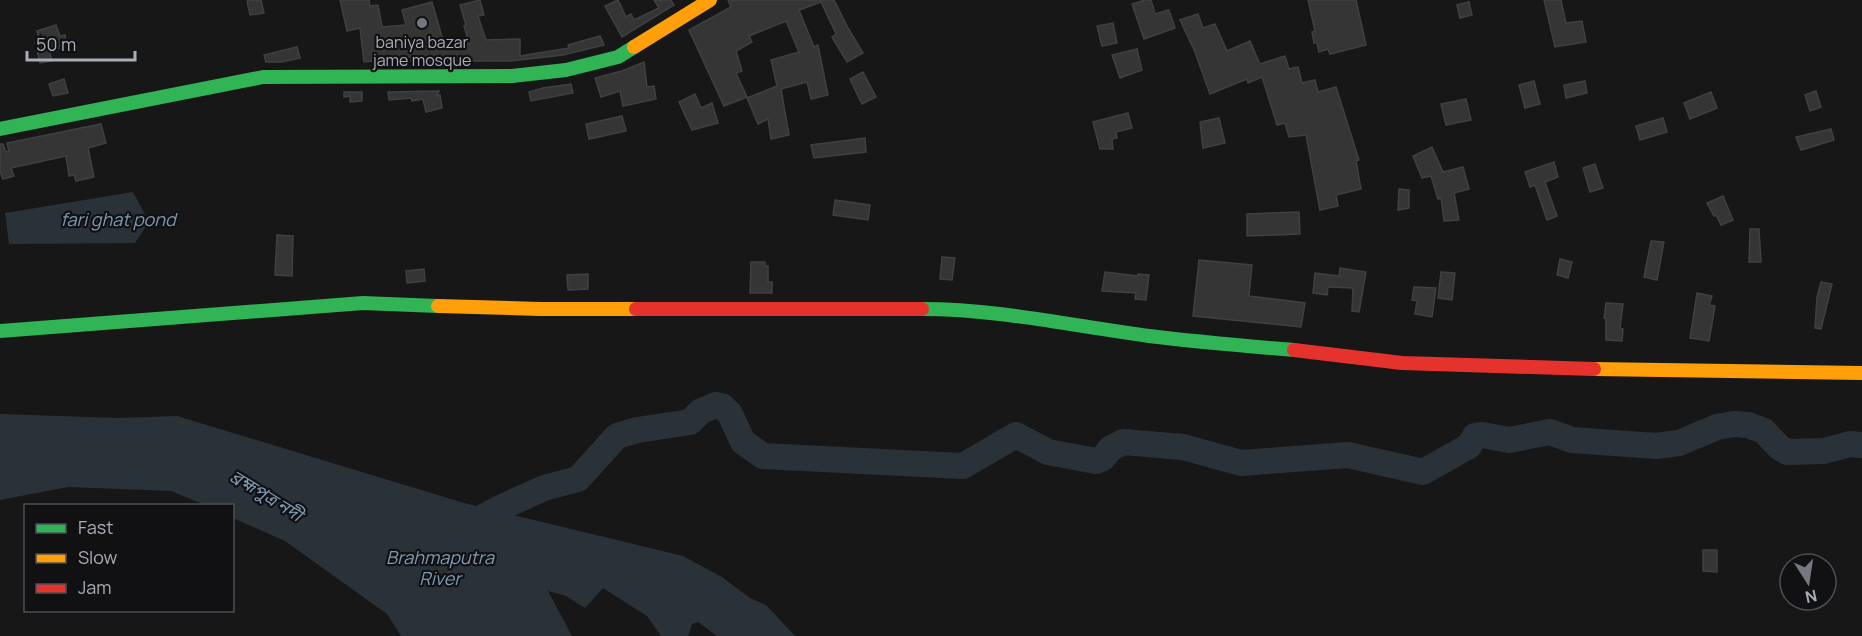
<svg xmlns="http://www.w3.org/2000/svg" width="1862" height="636" viewBox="0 0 1862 636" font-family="Manrope,'Noto Sans Bengali',sans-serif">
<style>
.water{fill:#2a3239}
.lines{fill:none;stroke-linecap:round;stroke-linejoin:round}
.river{stroke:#2a3239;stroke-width:26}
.building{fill:#353536;stroke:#3f4043;stroke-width:1.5}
.fast{stroke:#30b455;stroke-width:14}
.slow{stroke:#ff9f0a;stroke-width:14}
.jam{stroke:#e5322d;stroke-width:14}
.poi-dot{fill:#757880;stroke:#111113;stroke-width:2}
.labels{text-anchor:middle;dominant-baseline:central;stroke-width:4.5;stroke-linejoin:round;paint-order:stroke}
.poi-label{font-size:16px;fill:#a8adb8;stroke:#111113}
.water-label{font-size:18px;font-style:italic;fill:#7f9bb3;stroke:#111113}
</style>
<rect width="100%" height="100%" fill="#171717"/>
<g class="water">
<polygon points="133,192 149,222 135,243 9,244 5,213"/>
<polygon points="0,414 118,418 177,416 464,503 683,556 722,577 750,598 766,605 795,636 717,636 698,622 692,624 688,636 661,636 647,616 603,588 585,608 566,596 548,591 572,636 401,636 387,614 285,541 233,518 232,506 205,505 171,491 68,487 0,500"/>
</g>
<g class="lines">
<polyline class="river" points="466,526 500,508 544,488 578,479 617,436 637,430 690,422 701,411 716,405 722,406 730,414 743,442 763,456 963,466 1016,435 1048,452 1096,461 1103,458 1110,449 1123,442 1183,447 1241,463 1348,455 1423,472 1469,446 1475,436 1483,435 1509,440 1550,432 1572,440 1656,446 1679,443 1717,427 1734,424 1748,425 1764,431 1779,447 1787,452 1824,451 1850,444 1862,445"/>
</g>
<g class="building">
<polygon points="253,0 261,0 264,13 250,15 247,1"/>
<polygon points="340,0 369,0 370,6 378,5 382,27 406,25 402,10 432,2 444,44 469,43 464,26 466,25 460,5 480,0 484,15 478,16 486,40 520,39 520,56 569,48 568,45 600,36 604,45 563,55 511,61 411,61 411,57 364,62 360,28 347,31"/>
<polygon points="618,0 626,17 631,14 634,20 659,8 654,0 671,0 674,5 622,37 605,6"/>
<polygon points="728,0 834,0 848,28 863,53 847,62 832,37 836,34 821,2 799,10 814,47 818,45 828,95 811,99 807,82 781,89 789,135 771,139 768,119 758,124 747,98 777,86 771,60 799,52 786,21 749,36 752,42 736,51 742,71 736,73 747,97 724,106 689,30 731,7"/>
<polygon points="1145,0 1151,0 1155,14 1169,10 1175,28 1144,39 1132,4"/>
<polygon points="1308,0 1356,0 1366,45 1330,54 1328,49 1319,52 1317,43 1314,43 1312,32 1315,31"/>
<polygon points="1544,0 1561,0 1566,23 1582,21 1586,42 1555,47"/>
<polygon points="1469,2 1472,15 1460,18 1457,5"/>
<polygon points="1198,14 1203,28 1215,24 1227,51 1250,41 1260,64 1285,56 1289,69 1298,67 1302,83 1315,80 1318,92 1336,87 1359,160 1356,161 1361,189 1336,195 1338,206 1320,210 1306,135 1289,137 1285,123 1277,125 1262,77 1248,83 1247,79 1210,94 1195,52 1180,20"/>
<polygon points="1113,23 1117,43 1102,46 1097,26"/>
<polygon points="56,25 60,36 65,35 67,47 49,50 52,61 40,63 35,41 39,40 37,31"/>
<polygon points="297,47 300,58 282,62 266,62 264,55"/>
<polygon points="1137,49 1142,70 1120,78 1112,55"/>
<polygon points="644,62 647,87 654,86 656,99 623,106 620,91 601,97 595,78 622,71"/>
<polygon points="863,72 876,97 862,104 850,79"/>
<polygon points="64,79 68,93 53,96 49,84"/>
<polygon points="1534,81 1540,104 1525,108 1519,85"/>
<polygon points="1585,81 1587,93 1566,98 1564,85"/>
<polygon points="571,84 573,93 531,101 529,92 543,88"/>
<polygon points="439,91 437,96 440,95 442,108 426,112 423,99 412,101 411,98 389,100 388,92"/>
<polygon points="1816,91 1821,107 1810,111 1805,95"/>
<polygon points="344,92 362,92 362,101 350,102 350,96 344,97"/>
<polygon points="1711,92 1717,108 1690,119 1684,103"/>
<polygon points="695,94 701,108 712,103 718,123 692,130 679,102"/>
<polygon points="1466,99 1471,120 1446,125 1441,104"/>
<polygon points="1128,113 1132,128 1116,132 1117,138 1112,139 1113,149 1100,149 1093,122"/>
<polygon points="622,116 626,131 589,139 586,124"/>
<polygon points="1219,118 1225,143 1203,148 1200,122"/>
<polygon points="1663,118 1667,132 1640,140 1636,126"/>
<polygon points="101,124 106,143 88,148 94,177 76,181 74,175 69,176 66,156 11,168 14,176 3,179 0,171 0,144 3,144 6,152 9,151 7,143"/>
<polygon points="1831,129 1834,140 1801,150 1796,137"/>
<polygon points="865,138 866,152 814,158 811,145"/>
<polygon points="1432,147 1443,172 1463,167 1469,189 1454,193 1459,220 1444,221 1441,198 1438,199 1431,176 1422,178 1413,156"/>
<polygon points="1554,162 1558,177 1545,182 1557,216 1547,220 1535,185 1530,187 1525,172"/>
<polygon points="1595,164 1603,188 1590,192 1583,168"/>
<polygon points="1399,189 1409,190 1409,208 1398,210"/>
<polygon points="1723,196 1733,220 1721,225 1716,215 1714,216 1707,203"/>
<polygon points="835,200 870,205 868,220 833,215"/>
<polygon points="1299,212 1300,234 1247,236 1247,214"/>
<polygon points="1750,229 1759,229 1761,262 1749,262"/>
<polygon points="277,235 293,236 292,276 275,275"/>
<polygon points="1651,241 1664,242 1657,280 1644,277"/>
<polygon points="942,257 955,258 952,280 940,279"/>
<polygon points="1560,259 1572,262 1568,278 1557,275"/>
<polygon points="1199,260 1252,265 1249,296 1305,303 1301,327 1193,316"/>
<polygon points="751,262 765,262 765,266 768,266 768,282 772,282 772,293 750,293"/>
<polygon points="1340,268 1366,272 1359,312 1352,311 1353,288 1328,287 1327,295 1313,293 1315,273 1339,276"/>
<polygon points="424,269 425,281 407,283 406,271"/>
<polygon points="1105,272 1138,276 1138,274 1149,275 1146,300 1135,299 1136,293 1102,291"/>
<polygon points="1441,272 1455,273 1452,300 1438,298"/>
<polygon points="588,274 588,289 568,290 567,275"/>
<polygon points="1821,282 1832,284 1821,329 1815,328 1817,297"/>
<polygon points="1414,287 1436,288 1432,317 1415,314 1417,301 1412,300"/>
<polygon points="1697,293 1712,296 1709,305 1715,306 1709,341 1690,338"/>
<polygon points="1606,303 1623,304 1620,328 1623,329 1622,341 1606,340 1606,319 1604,318"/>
<polygon points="1703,550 1717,550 1717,572 1703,571"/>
</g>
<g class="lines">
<g class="fast">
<polyline points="0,129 263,77 512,76 566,70 618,57 634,47"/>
<path d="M 922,309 C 998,309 1073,326 1149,336 C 1197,342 1246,346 1294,350"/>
<polyline points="0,331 363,303 438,306"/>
</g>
<g class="slow">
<polyline points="634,47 710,0"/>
<polyline points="438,306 540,309 636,309"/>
<polyline points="1594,369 1862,373"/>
</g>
<g class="jam">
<polyline points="636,309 922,309"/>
<polyline points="1294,350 1402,363 1594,369"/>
</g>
</g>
<circle class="poi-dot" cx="422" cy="23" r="6"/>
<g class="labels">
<g class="poi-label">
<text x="422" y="42">baniya bazar<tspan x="422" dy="18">jame mosque</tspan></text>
</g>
<g class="water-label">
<text x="118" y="219">fari ghat pond</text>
<text transform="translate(267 495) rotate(32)">ব্রহ্মপুত্র নদী</text>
<text x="440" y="557">Brahmaputra<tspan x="440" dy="21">River</tspan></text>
</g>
</g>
<rect x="24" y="504" width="210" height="108" fill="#111113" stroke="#4d4f55" stroke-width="1.5"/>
<rect x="36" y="524" width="30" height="9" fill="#30b455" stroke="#4d4f55" stroke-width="1.5"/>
<text x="78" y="534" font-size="18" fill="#a8adb8">Fast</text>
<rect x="36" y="554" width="30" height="9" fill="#ff9f0a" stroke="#4d4f55" stroke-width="1.5"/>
<text x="78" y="564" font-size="18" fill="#a8adb8">Slow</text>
<rect x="36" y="584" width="30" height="9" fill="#e5322d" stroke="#4d4f55" stroke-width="1.5"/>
<text x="78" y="594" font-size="18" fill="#a8adb8">Jam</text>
<g transform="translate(1808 582) rotate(168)"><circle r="28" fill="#111113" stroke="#4d4f55" stroke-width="1.5"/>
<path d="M0-4.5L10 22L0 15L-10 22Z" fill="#757880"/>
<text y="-9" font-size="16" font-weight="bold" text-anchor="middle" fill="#a8adb8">N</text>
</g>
<path d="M27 51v9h108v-9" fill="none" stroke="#a8adb8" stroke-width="3"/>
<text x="36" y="51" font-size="18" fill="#a8adb8" stroke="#111113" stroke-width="4.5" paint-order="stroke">50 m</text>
</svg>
